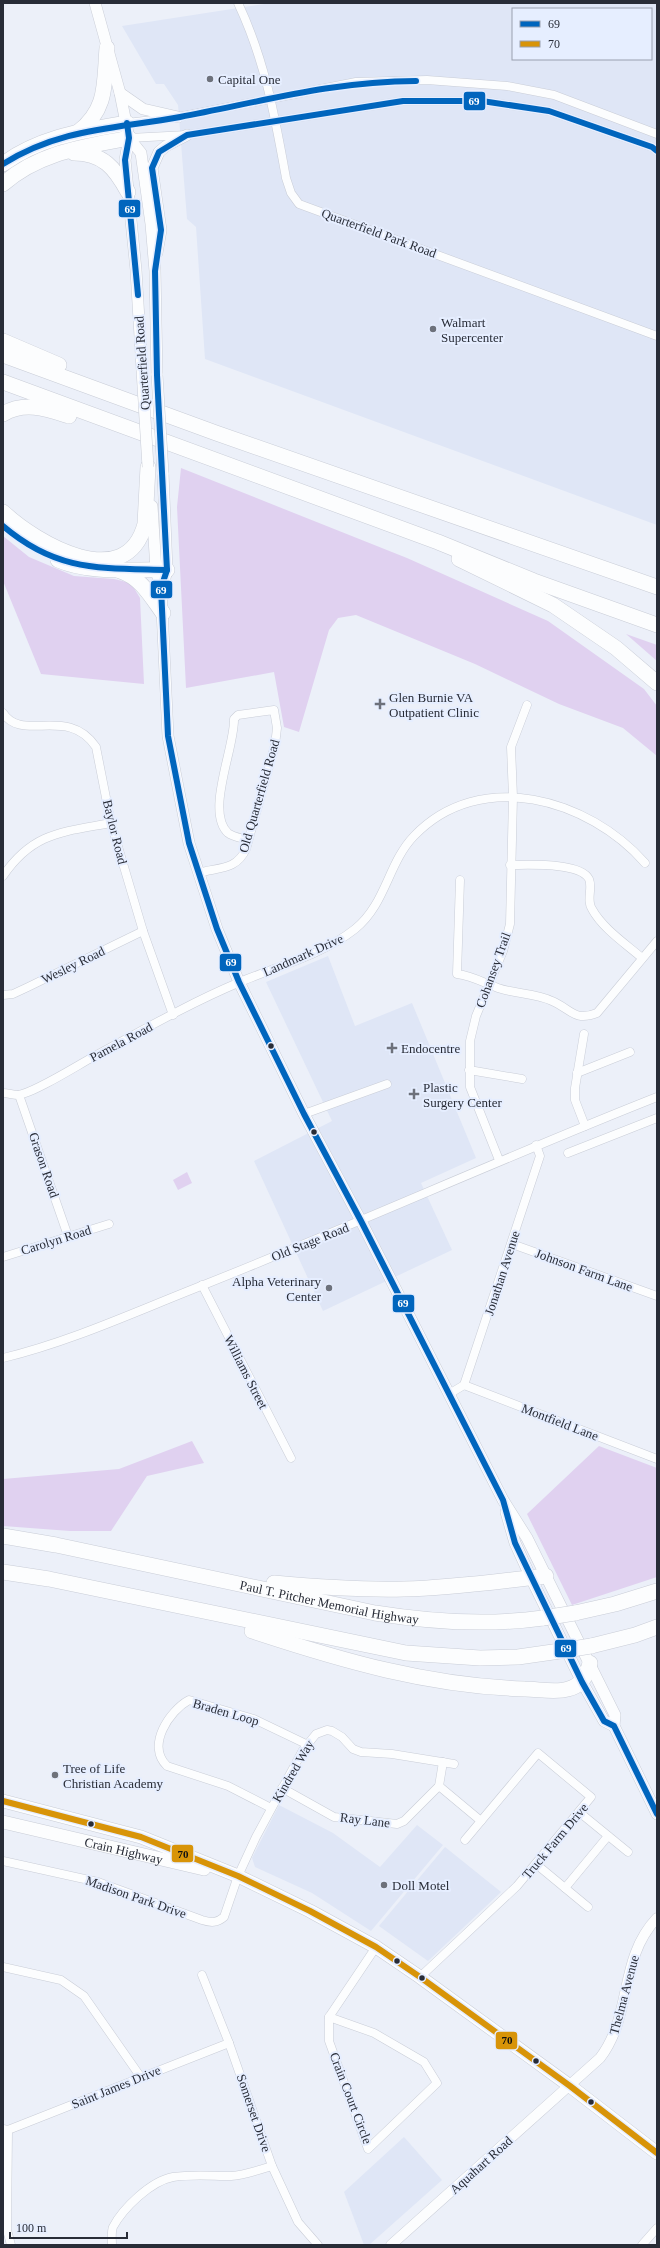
<svg xmlns="http://www.w3.org/2000/svg" width="660" height="2248" viewBox="0 0 660 2248" font-family="'Times New Roman',serif">
<style>
.built{fill:#dfe6f6;fill-rule:evenodd}
.green{fill:#e0d1f0}
.lines{fill:none;stroke-linecap:round;stroke-linejoin:round}
.minor-casing{stroke:#c9cdd7;stroke-width:9}
.tertiary-casing{stroke:#c9cdd7;stroke-width:11}
.secondary-casing{stroke:#c9cdd7;stroke-width:12}
.primary-casing{stroke:#c9cdd7;stroke-width:14}
.motorway-casing{stroke:#c9cdd7;stroke-width:16}
.minor{stroke:#fcfdfe;stroke-width:8}
.tertiary{stroke:#fcfdfe;stroke-width:10}
.secondary{stroke:#fcfdfe;stroke-width:11}
.primary{stroke:#fcfdfe;stroke-width:13}
.motorway{stroke:#fcfdfe;stroke-width:15}
.secondary-bridge-casing{stroke:#c9cdd7;stroke-width:12;stroke-linecap:butt}
.motorway-bridge-casing{stroke:#c9cdd7;stroke-width:16;stroke-linecap:butt}
.secondary-bridge{stroke:#fcfdfe;stroke-width:11}
.motorway-bridge{stroke:#fcfdfe;stroke-width:15}
.bus-1-casing{stroke:#e6eeff;stroke-width:9}
.bus-2-casing{stroke:#e6eeff;stroke-width:9}
.bus-1{stroke:#0065bd;stroke-width:6}
.bus-2{stroke:#d89408;stroke-width:6}
.poi-dot{fill:#6d717b;stroke:#e6eeff;stroke-width:1.5}
.bus-dot{fill:#282c37;stroke:#e6eeff;stroke-width:1.5}
.labels{text-anchor:middle;dominant-baseline:central;stroke-width:4;stroke-linejoin:round;paint-order:stroke}
.poi-label{font-size:13px;fill:#282c37;stroke:#e6eeff;text-anchor:start}
.street-label{font-size:13px;fill:#282c37;stroke:#e6eeff}
.line-badge{stroke:#e6eeff;stroke-width:1.5}
.badge-label{font-size:11px;text-anchor:middle;font-weight:bold;fill:#fff}
.pale-badge-label{font-size:11px;text-anchor:middle;font-weight:bold;fill:#111}
</style>
<rect width="100%" height="100%" fill="#ecf0f9"/>
<g class="built">
<path d="M 271,3 L 657,3 L 657,525 L 205,359 L 196,227 L 187,219 L 178,105 L 164,84 L 156,84 L 122,26 ZM 513,9 L 651,9 L 651,59 L 513,59 Z"/>
<polygon points="328,956 355,1026 412,1003 476,1158 421,1183 452,1250 323,1311 254,1161 332,1121 266,982"/>
<polygon points="279,1805 333,1833 380,1867 417,1825 443,1845 371,1931 312,1893 255,1867 252,1858"/>
<polygon points="445,1847 501,1892 428,1961 379,1926"/>
<polygon points="404,2137 442,2180 369,2245 364,2245 344,2192"/>
</g>
<g class="green">
<polygon points="181,468 407,558 548,621 644,689 657,706 657,756 623,728 559,704 475,664 356,615 338,618 329,630 299,732 284,727 274,672 186,688 177,507"/>
<polygon points="3,536 29,557 74,576 114,579 131,583 140,598 144,684 41,674 3,581"/>
<polygon points="626,634 657,645 657,661"/>
<polygon points="187,1172 192,1183 178,1190 173,1180"/>
<polygon points="192,1441 204,1463 147,1476 111,1531 70,1531 3,1526 3,1479 119,1469"/>
<polygon points="599,1446 657,1468 657,1577 572,1605 527,1514"/>
</g>
<g class="lines">
<g class="minor-casing">
<g id="minor">
<path d="M 238,3 C 265,60 275,117 286,178 L 291,193 L 299,204 L 657,336"/>
<polyline points="127,123 178,117 356,82 427,80 507,86 554,95 657,134"/>
<polyline points="129,138 187,135 403,101 482,101 549,111 652,147 657,151"/>
<path d="M 3,713 C 22,743 68,705 96,747 L 111,823 L 143,931 L 173,1015"/>
<path d="M 510,865 C 529,865 580,862 589,879 C 593,888 586,900 592,909 C 603,929 626,944 642,958"/>
<path d="M 198,873 C 218,867 236,871 246,849 L 275,745 L 277,728 L 274,710 L 238,715 L 234,719 C 235,747 205,812 228,833 C 233,837 242,838 248,840"/>
<path d="M 3,876 C 33,832 63,832 111,823"/>
<path d="M 460,880 L 457,974 C 473,976 484,983 498,988 C 515,994 536,993 552,1001 C 571,1009 574,1022 597,1013 L 657,941"/>
<polyline points="3,995 13,994 28,987 143,931"/>
<polyline points="584,1034 575,1088 575,1100 585,1126"/>
<polyline points="469,1070 522,1079"/>
<polyline points="577,1073 630,1052"/>
<path d="M 3,1093 C 8,1093 13,1095 18,1095 C 34,1093 78,1065 93,1057 C 141,1031 190,1003 240,982 C 278,966 322,955 355,929 C 386,904 388,863 414,836 C 480,767 589,799 645,863"/>
<polyline points="19,1095 68,1236"/>
<polyline points="304,1114 387,1084"/>
<polyline points="568,1153 657,1118"/>
<polyline points="499,1160 470,1087 470,1041 476,1016 503,951 510,924 513,797 511,747 527,705"/>
<polyline points="512,1244 657,1296"/>
<polyline points="3,1257 109,1224"/>
<polyline points="202,1285 291,1458"/>
<path d="M 3,1358 C 73,1341 139,1310 206,1284 C 357,1224 505,1157 657,1097"/>
<polyline points="464,1385 657,1459"/>
<polyline points="449,1394 464,1385 540,1156 536,1145"/>
<polyline points="439,1786 481,1821"/>
<polyline points="282,1788 334,1817 397,1824 404,1821 439,1786 443,1762"/>
<path d="M 271,1808 L 228,1786 L 167,1766 C 146,1746 169,1711 189,1700 L 254,1719 L 306,1744"/>
<polyline points="579,1812 628,1852"/>
<path d="M 3,1861 L 98,1882 L 202,1920 C 211,1923 217,1923 224,1917 L 238,1876 L 256,1837 L 303,1750 L 316,1734 L 327,1730 L 332,1731 L 342,1737 L 353,1749 L 361,1752 L 392,1754 L 454,1764"/>
<polyline points="536,1864 588,1907"/>
<polyline points="565,1888 608,1836"/>
<polyline points="3,1967 61,1980 84,1996 140,2076"/>
<polyline points="202,1975 229,2043 272,2166 298,2222 318,2245"/>
<polyline points="420,1977 517,1886 591,1797 538,1753 465,1840"/>
<polygon points="329,2017 374,2033 424,2062 437,2083 368,2149 329,2041"/>
<polyline points="329,2017 376,1947"/>
<polyline points="3,2129 8,2130 229,2043"/>
<polyline points="8,2130 7,2230 11,2245"/>
<path d="M 112,2245 C 112,2240 111,2232 113,2227 C 123,2208 151,2181 173,2177 C 192,2174 212,2176 231,2176 C 245,2175 259,2170 272,2166"/>
<polyline points="642,2245 657,2228"/>
</g>
</g>
<g class="tertiary-casing">
<path id="tertiary" d="M 391,2245 L 600,2058 C 633,2015 618,1959 657,1918"/>
</g>
<g class="secondary-casing">
<g id="secondary">
<polyline points="95,3 120,93 129,138 125,160 136,270 142,370"/>
<polyline points="120,93 143,109 178,117"/>
<polyline points="129,138 141,153 151,224 155,271 157,375"/>
<polyline points="157,253 161,230 152,168 159,152 166,146 187,135"/>
<polyline points="163,473 167,570 165,578"/>
<polyline points="152,506 156,570 161,588 168,736 189,843 217,929 239,982 304,1114 361,1221 503,1500 527,1538 615,1715 614,1726 657,1814"/>
<polyline points="506,1512 515,1543 531,1578 582,1682 604,1721 614,1726"/>
</g>
</g>
<g class="primary-casing">
<g id="primary">
<polyline points="3,1801 141,1837 238,1876 310,1911 376,1947 420,1977 570,2086 657,2153"/>
<path id="s1" d="M 3,1822 L 204,1869"/>
</g>
</g>
<g class="motorway-casing">
<g id="motorway">
<path d="M 78,132 C 108,109 104,83 107,48"/>
<path d="M 74,153 C 103,153 115,168 128,192"/>
<path d="M 3,164 C 40,137 82,131 127,123"/>
<path d="M 3,184 C 39,152 84,147 129,138"/>
<polyline points="3,341 59,365"/>
<polyline points="3,355 216,433 657,587"/>
<polyline points="3,382 438,542 534,581 657,625"/>
<path d="M 3,414 C 25,401 47,409 69,416"/>
<path d="M 3,512 C 37,544 126,595 145,524 L 148,467"/>
<polyline points="459,559 553,605 616,648 657,683"/>
<path d="M 58,560 C 91,574 131,569 167,570"/>
<path d="M 120,571 C 141,578 150,595 163,613"/>
<path id="s2" d="M 3,1536 L 56,1545 L 375,1613 C 431,1622 486,1626 543,1618"/>
<polyline points="3,1572 49,1579 406,1653 480,1658 518,1657 560,1651"/>
<path d="M 274,1583 C 317,1587 361,1590 404,1589 C 452,1588 499,1581 546,1576"/>
<polyline points="575,1613 615,1604 657,1591"/>
<path d="M 252,1631 C 343,1661 429,1686 525,1689 C 538,1689 556,1693 568,1689 C 581,1686 587,1676 590,1663"/>
<polyline points="591,1646 635,1635 657,1627"/>
</g>
</g>
<use href="#minor" class="minor"/>
<use href="#tertiary" class="tertiary"/>
<use href="#secondary" class="secondary"/>
<use href="#primary" class="primary"/>
<use href="#motorway" class="motorway"/>
<g class="secondary-bridge-casing">
<g id="secondary-bridge">
<polyline points="142,370 148,467"/>
<polyline points="157,375 163,473"/>
</g>
</g>
<g class="motorway-bridge-casing">
<g id="motorway-bridge">
<polyline points="543,1618 575,1613"/>
<polyline points="560,1651 591,1646"/>
</g>
</g>
<use href="#secondary-bridge" class="secondary-bridge"/>
<use href="#motorway-bridge" class="motorway-bridge"/>
<g class="bus-1-casing">
<g id="bus-1">
<polyline points="127,123 129,138 125,160 138,295"/>
<polyline points="657,151 652,147 549,111 482,101 403,101 187,135 159,152 152,168 161,230 155,271 157,375 167,570 161,588 168,736 189,843 217,929 239,982 304,1114 361,1221 503,1500 515,1543 582,1682 604,1721 614,1726 657,1814"/>
<path d="M 3,164 C 61,128 115,129 180,117 C 260,102 334,81 416,81"/>
<path d="M 3,526 C 57,572 100,568 167,570"/>
</g>
</g>
<g class="bus-2-casing">
<polyline id="bus-2" points="3,1801 141,1837 238,1876 310,1911 376,1947 420,1977 570,2086 657,2153"/>
</g>
<use href="#bus-1" class="bus-1"/>
<use href="#bus-2" class="bus-2"/>
</g>
<g class="poi-dot">
<circle cx="210" cy="79" r="4"/>
<circle cx="433" cy="329" r="4"/>
<path d="M378 698h4v4h4v4h-4v4h-4v-4h-4v-4h4z"/>
<path d="M390 1042h4v4h4v4h-4v4h-4v-4h-4v-4h4z"/>
<path d="M412 1088h4v4h4v4h-4v4h-4v-4h-4v-4h4z"/>
<circle cx="329" cy="1288" r="4"/>
<circle cx="55" cy="1775" r="4"/>
<circle cx="384" cy="1885" r="4"/>
</g>
<g class="bus-dot">
<circle cx="271" cy="1046" r="3.5"/>
<circle cx="314" cy="1132" r="3.5"/>
<circle cx="91" cy="1824" r="3.5"/>
<circle cx="397" cy="1961" r="3.5"/>
<circle cx="422" cy="1978" r="3.5"/>
<circle cx="536" cy="2061" r="3.5"/>
<circle cx="591" cy="2102" r="3.5"/>
</g>
<g class="labels">
<g class="poi-label">
<text x="218" y="79">Capital One</text>
<text x="441" y="322">Walmart<tspan x="441" dy="15">Supercenter</tspan></text>
<text x="389" y="697">Glen Burnie VA<tspan x="389" dy="15">Outpatient Clinic</tspan></text>
<text x="401" y="1048">Endocentre</text>
<text x="423" y="1087">Plastic<tspan x="423" dy="15">Surgery Center</tspan></text>
<text x="321" y="1281" text-anchor="end">Alpha Veterinary<tspan x="321" dy="15">Center</tspan></text>
<text x="63" y="1768">Tree of Life<tspan x="63" dy="15">Christian Academy</tspan></text>
<text x="392" y="1885">Doll Motel</text>
</g>
<g class="street-label">
<text transform="translate(379 233) rotate(20)">Quarterfield Park Road</text>
<text transform="translate(142 363) rotate(-94)">Quarterfield Road</text>
<text transform="translate(259 796) rotate(-74)">Old Quarterfield Road</text>
<text transform="translate(115 832) rotate(76)">Baylor Road</text>
<text transform="translate(303 955) rotate(-24)">Landmark Drive</text>
<text transform="translate(73 965) rotate(-26)">Wesley Road</text>
<text transform="translate(493 970) rotate(-70)">Cohansey Trail</text>
<text transform="translate(121 1042) rotate(-28)">Pamela Road</text>
<text transform="translate(44 1165) rotate(71)">Grason Road</text>
<text transform="translate(56 1240) rotate(-17)">Carolyn Road</text>
<text transform="translate(310 1242) rotate(-22)">Old Stage Road</text>
<text transform="translate(584 1270) rotate(20)">Johnson Farm Lane</text>
<text transform="translate(502 1273) rotate(-72)">Jonathan Avenue</text>
<text transform="translate(246 1372) rotate(63)">Williams Street</text>
<text transform="translate(560 1422) rotate(21)">Montfield Lane</text>
<text stroke="none"><textPath href="#s2" startOffset="333">Paul T. Pitcher Memorial Highway</textPath></text>
<text transform="translate(226 1712) rotate(16)">Braden Loop</text>
<text transform="translate(293 1771) rotate(-60)">Kindred Way</text>
<text transform="translate(365 1820) rotate(7)">Ray Lane</text>
<text transform="translate(555 1841) rotate(-50)">Truck Farm Drive</text>
<text stroke="none"><textPath href="#s1" startOffset="124">Crain Highway</textPath></text>
<text transform="translate(136 1897) rotate(19)">Madison Park Drive</text>
<text transform="translate(624 1995) rotate(-75)">Thelma Avenue</text>
<text transform="translate(116 2087) rotate(-22)">Saint James Drive</text>
<text transform="translate(351 2098) rotate(69)">Crain Court Circle</text>
<text transform="translate(254 2113) rotate(71)">Somerset Drive</text>
<text transform="translate(481 2165) rotate(-42)">Aquahart Road</text>
</g>
</g>
<g class="line-badge">
<rect x="463" y="91" width="23" height="20" rx="4" fill="#0065bd"/>
<rect x="118" y="199" width="23" height="19" rx="4" fill="#0065bd"/>
<rect x="150" y="580" width="23" height="19" rx="4" fill="#0065bd"/>
<rect x="219" y="953" width="23" height="19" rx="4" fill="#0065bd"/>
<rect x="392" y="1294" width="23" height="19" rx="4" fill="#0065bd"/>
<rect x="554" y="1639" width="23" height="19" rx="4" fill="#0065bd"/>
<rect x="171" y="1844" width="23" height="19" rx="4" fill="#d89408"/>
<rect x="495" y="2031" width="23" height="19" rx="4" fill="#d89408"/>
</g>
<g class="badge-label">
<text x="474" y="105">69</text>
<text x="130" y="213">69</text>
<text x="161" y="594">69</text>
<text x="231" y="966">69</text>
<text x="403" y="1307">69</text>
<text x="566" y="1652">69</text>
</g>
<g class="pale-badge-label">
<text x="183" y="1858">70</text>
<text x="507" y="2044">70</text>
</g>
<rect width="660" height="2248" fill="none" stroke="#282c37" stroke-width="8"/>
<rect x="512" y="8" width="140" height="52" fill="#e6eeff" stroke="#9aa0af"/>
<rect x="520" y="21" width="20" height="6" fill="#0065bd" stroke="#9aa0af"/>
<text x="548" y="28" font-size="12" fill="#282c37">69</text>
<rect x="520" y="41" width="20" height="6" fill="#d89408" stroke="#9aa0af"/>
<text x="548" y="48" font-size="12" fill="#282c37">70</text>
<path d="M10 2232v6h117v-6" fill="none" stroke="#282c37" stroke-width="2"/>
<text x="16" y="2232" font-size="12" fill="#282c37" stroke="#e6eeff" stroke-width="3" paint-order="stroke">100 m</text>
</svg>
